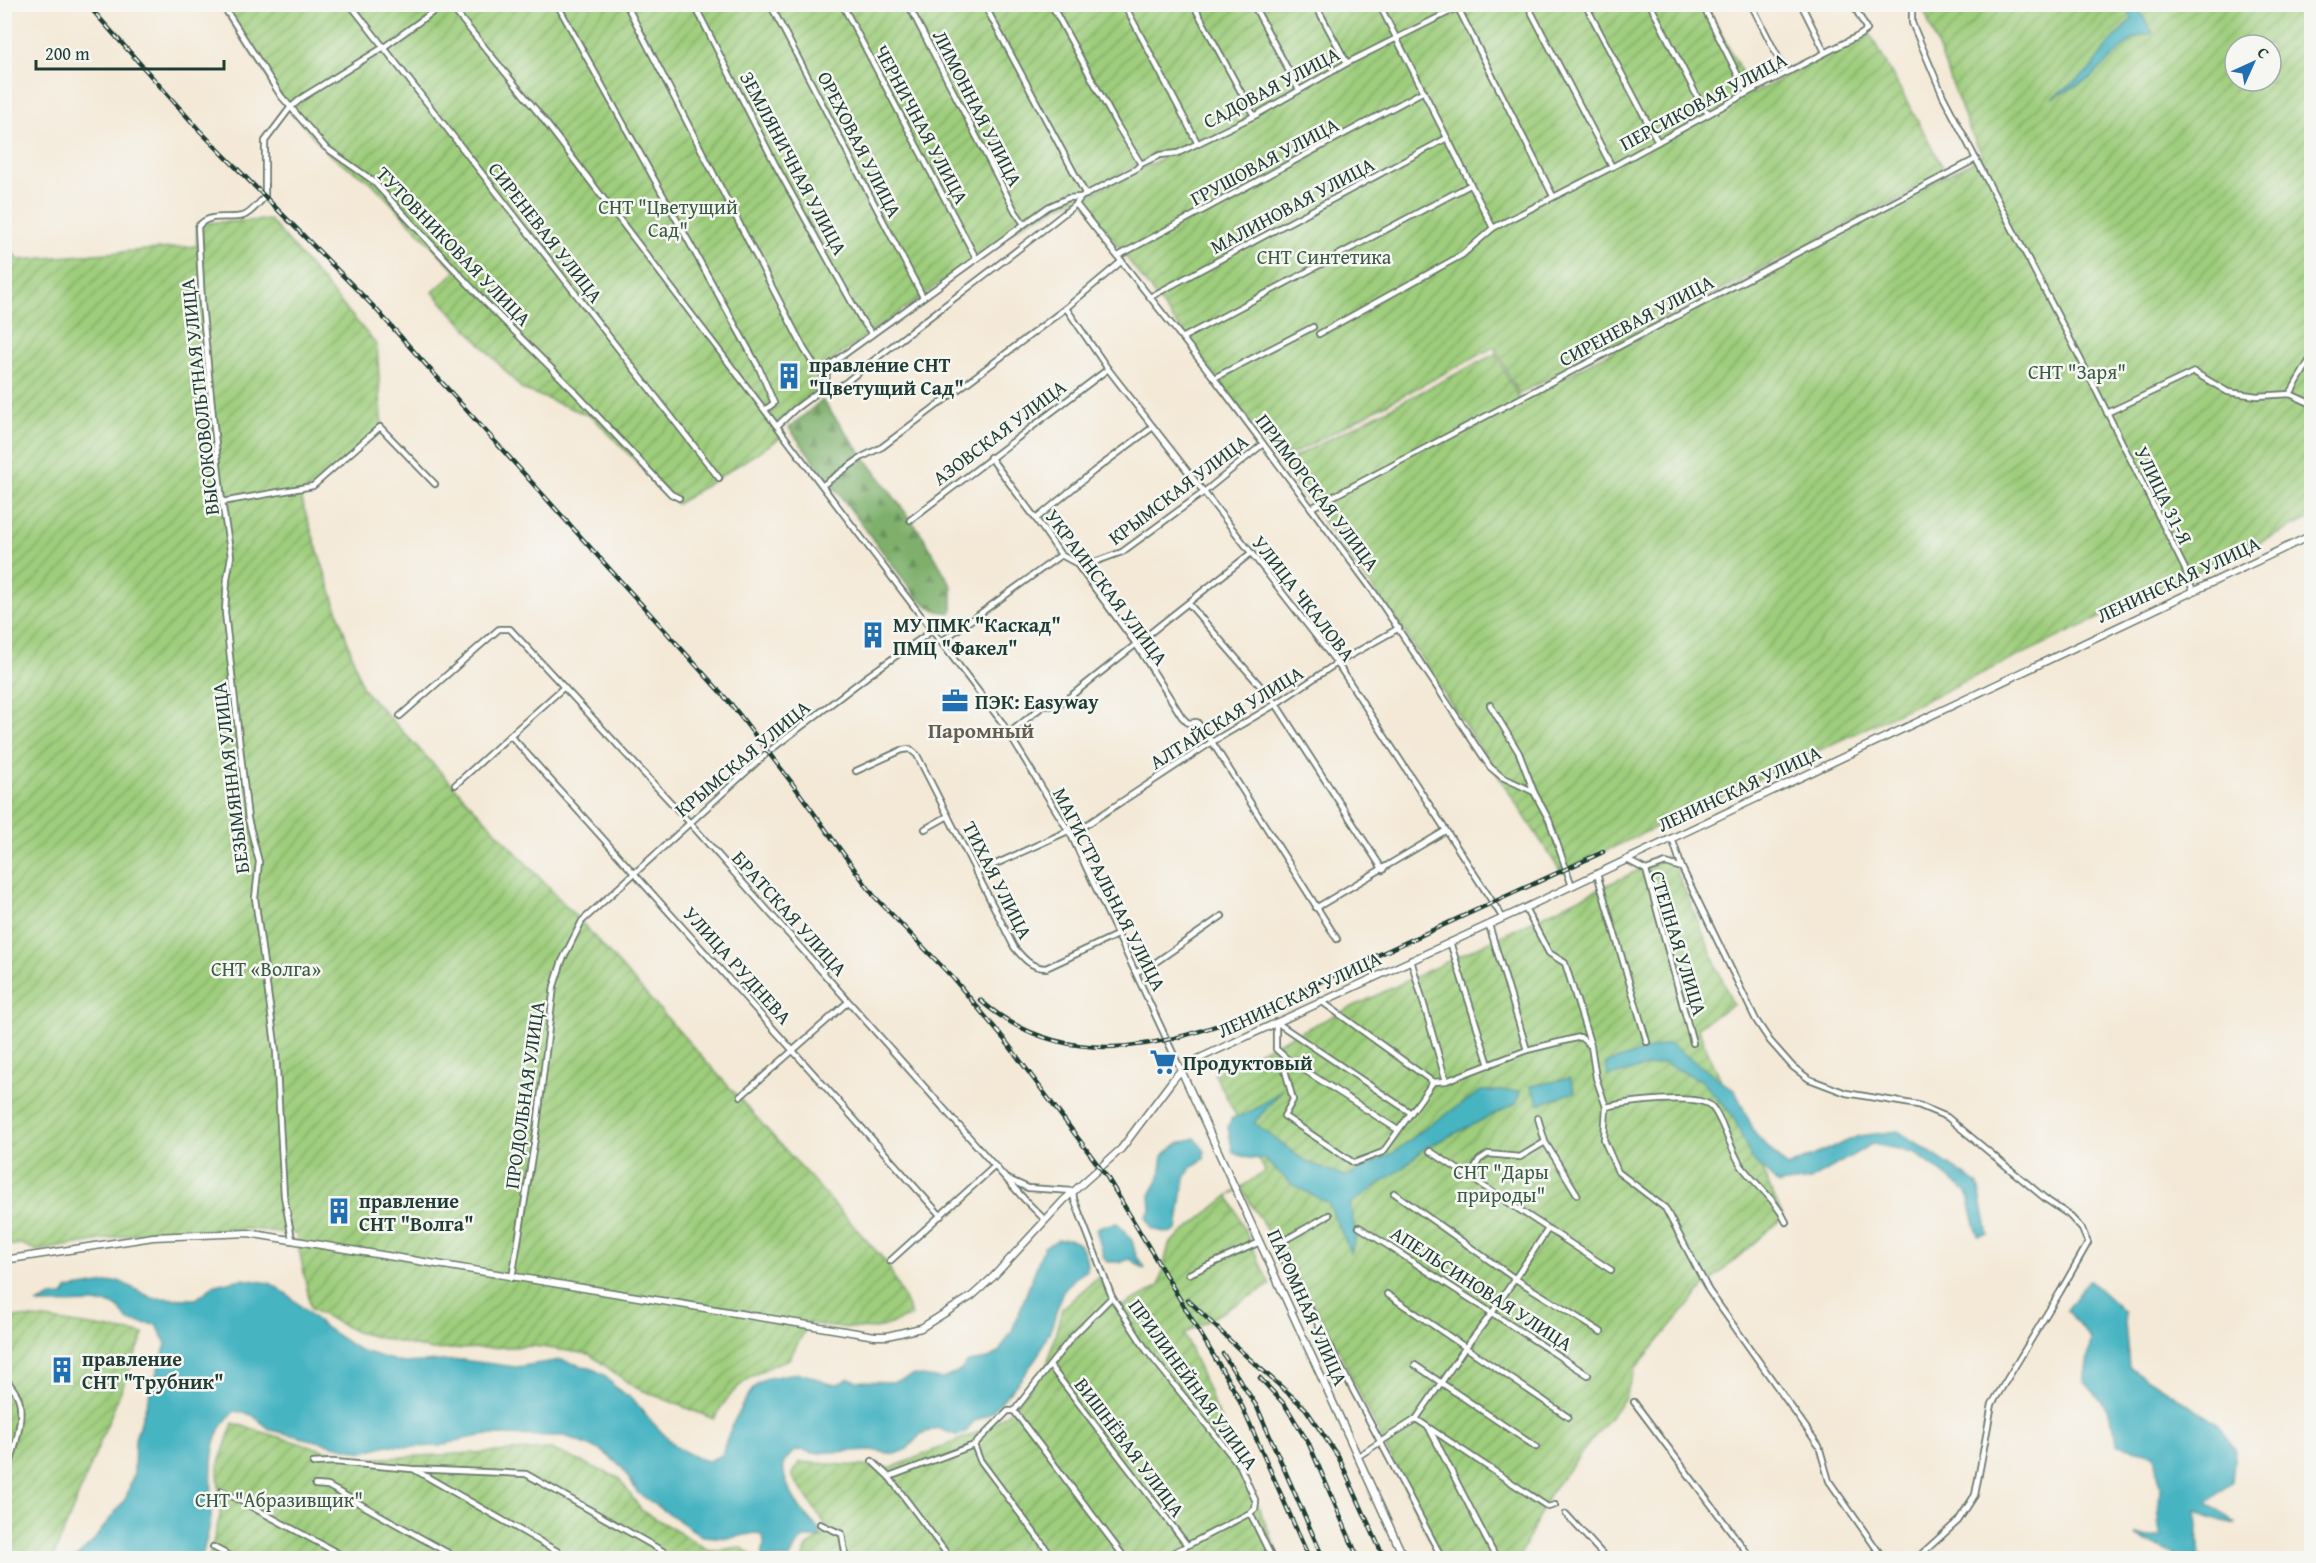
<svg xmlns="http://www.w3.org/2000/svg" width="2316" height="1563" viewBox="0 0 2316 1563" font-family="'Gentium Book Plus',serif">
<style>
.forest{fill:url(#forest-firs);stroke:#4e7650;stroke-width:1.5}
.garden{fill:url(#garden-furrows);stroke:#5e8558;stroke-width:1.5;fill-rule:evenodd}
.water{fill:#47b4c2;stroke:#33787b;stroke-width:1.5}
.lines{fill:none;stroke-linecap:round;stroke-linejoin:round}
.minor-casing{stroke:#6a796d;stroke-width:8}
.tertiary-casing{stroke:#6a796d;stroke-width:9}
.minor{stroke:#fff;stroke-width:4.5}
.tertiary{stroke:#fff;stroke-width:6}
.rail-casing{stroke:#1f3d34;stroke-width:4.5}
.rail{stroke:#f6f6f2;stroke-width:2;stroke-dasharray:7;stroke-linecap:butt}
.labels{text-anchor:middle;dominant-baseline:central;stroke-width:5;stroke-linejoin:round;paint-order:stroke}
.street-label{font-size:20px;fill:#1f3d34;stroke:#f6f6f2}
.park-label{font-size:20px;fill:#385a42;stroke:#f6f6f2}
.poi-label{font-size:20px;font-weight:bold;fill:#1f3d34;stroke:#f6f6f2;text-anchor:start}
.neighbourhood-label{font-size:21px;font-weight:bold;fill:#655e50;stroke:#f6f6f2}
</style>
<defs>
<pattern id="forest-firs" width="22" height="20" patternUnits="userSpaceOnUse" patternTransform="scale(1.5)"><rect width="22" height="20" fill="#7eb06c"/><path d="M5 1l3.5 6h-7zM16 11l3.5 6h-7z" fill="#67905a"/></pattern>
<pattern id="garden-furrows" width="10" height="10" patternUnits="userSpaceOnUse" patternTransform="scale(1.5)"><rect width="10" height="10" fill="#9ecd7c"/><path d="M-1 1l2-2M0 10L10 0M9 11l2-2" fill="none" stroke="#80a866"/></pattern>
</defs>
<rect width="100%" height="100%" fill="#f6f6f2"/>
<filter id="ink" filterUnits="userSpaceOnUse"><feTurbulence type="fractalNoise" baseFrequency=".0167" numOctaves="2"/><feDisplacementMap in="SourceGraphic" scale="12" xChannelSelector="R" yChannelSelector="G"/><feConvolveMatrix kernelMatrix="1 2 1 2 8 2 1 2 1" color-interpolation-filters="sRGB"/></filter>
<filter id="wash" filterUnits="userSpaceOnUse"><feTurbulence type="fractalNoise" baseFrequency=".008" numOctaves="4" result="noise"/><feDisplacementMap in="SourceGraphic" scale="24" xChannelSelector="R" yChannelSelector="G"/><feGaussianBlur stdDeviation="1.35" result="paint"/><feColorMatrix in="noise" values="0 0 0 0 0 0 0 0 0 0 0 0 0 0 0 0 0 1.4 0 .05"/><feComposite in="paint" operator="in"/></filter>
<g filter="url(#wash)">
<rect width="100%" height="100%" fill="#f4e9d7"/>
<path class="forest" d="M 822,400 L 923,536 L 952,587 L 952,612 C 937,615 927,605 916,596 L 789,428 Z"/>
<g class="garden">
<polygon points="220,5 1706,5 1753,94 1869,32 1946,173 1519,394 1494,347 1279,461 1082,198 1173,153 1162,152 1148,158 1086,194 1026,222 820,369 827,383 777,422 785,435 677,504 593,417 522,389 433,292 456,271 372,183 330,155 288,108"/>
<path d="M 1922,5 L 2311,5 L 2311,518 L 1561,872 L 1397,621 L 1281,464 L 1495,354 L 1520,400 L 1983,156 L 1970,131 ZM 2235,45 L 2271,45 L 2271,81 L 2235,81 Z"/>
<path d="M 270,220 L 377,345 L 382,427 L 318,486 L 299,493 L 363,689 L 581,922 L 887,1263 L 912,1316 L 876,1329 L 832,1327 L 809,1323 L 789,1359 C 754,1372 732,1385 714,1419 L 634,1387 L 589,1354 L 534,1346 L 432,1350 L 356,1332 L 311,1309 L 296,1234 L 250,1229 L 153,1231 L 37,1251 L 22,1244 L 5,1246 L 4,243 L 19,260 L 197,246 L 197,223 Z"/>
<polygon points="1670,855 1733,1005 1697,1027 1783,1217 1703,1288 1634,1370 1625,1398 1550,1493 1519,1558 1439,1558 1330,1332 1241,1188 1229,1196 1270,1285 1184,1334 1280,1558 803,1558 807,1547 830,1531 792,1476 799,1462 891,1468 986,1429 1013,1409 1047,1365 1062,1309 1098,1277 1118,1309 1159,1286 1169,1244 1228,1196 1265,1171 1214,1073"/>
<polygon points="4,1316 45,1319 144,1334 53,1558 5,1558"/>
<polygon points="233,1423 312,1447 362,1459 551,1449 619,1478 641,1510 710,1551 741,1547 755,1558 209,1558 220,1516 218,1466"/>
</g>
<g class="water">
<polygon points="2123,5 2136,5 2153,33 2134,38 2088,80 2052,98 2089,71 2108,45 2133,18"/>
<polygon points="1669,1043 1735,1091 1756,1135 1787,1167 1859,1136 1898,1131 1978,1184 1988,1235 1978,1236 1967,1192 1914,1152 1872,1144 1810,1180 1778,1184 1751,1158 1733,1116 1701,1080 1664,1063 1608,1076 1606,1063"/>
<polygon points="1570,1078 1575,1092 1539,1104 1531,1086"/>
<path d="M 1282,1090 L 1254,1123 L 1305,1161 L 1346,1177 L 1393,1153 L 1428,1126 L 1481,1091 L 1520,1091 L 1517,1103 L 1425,1148 L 1402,1169 L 1350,1204 L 1356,1235 L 1351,1253 L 1328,1203 L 1293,1185 L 1264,1159 L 1249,1158 L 1233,1153 L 1228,1127 L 1232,1118 C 1251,1115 1267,1101 1282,1090 Z"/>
<polygon points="1195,1138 1204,1150 1204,1159 1191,1167 1184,1181 1177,1230 1168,1233 1152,1229 1146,1216 1151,1210 1150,1195 1160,1177 1163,1155 1179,1143"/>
<polygon points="1117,1223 1132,1240 1136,1256 1145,1267 1144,1269 1130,1259 1121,1262 1107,1262 1104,1258 1096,1229 1101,1226"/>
<path d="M 1070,1239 C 1084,1245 1087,1255 1087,1270 L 1074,1279 L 1062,1293 L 1052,1326 L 1037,1357 L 1020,1380 L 991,1413 L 973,1422 L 967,1431 L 958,1436 L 937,1428 L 921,1434 L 907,1449 L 895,1454 L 870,1450 L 814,1453 L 801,1450 L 793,1452 L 784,1462 C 780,1484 804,1516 820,1530 L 821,1535 L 817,1538 L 804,1538 L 796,1546 L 790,1558 L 762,1558 L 764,1544 L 763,1536 L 755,1533 L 730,1538 L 702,1536 L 638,1493 L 621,1466 L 602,1451 L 565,1436 L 488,1435 L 463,1439 L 440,1446 L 408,1447 L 388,1445 L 362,1452 L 271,1430 L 252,1415 L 235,1411 C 203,1437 214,1481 211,1517 C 210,1531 204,1545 202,1558 L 75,1558 L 91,1544 L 126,1498 L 134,1473 L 135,1439 L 166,1344 L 157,1325 L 128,1321 L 118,1307 L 107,1303 L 37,1304 L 51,1297 L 63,1296 L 68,1289 L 119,1281 L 152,1298 L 196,1299 L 215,1285 L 242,1279 L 270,1283 L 287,1294 L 322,1325 L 359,1350 L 402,1363 L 462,1360 L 516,1367 L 561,1360 L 593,1369 L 604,1375 L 617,1389 L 633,1399 L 652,1422 L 676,1447 L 697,1458 L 708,1461 L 722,1455 C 727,1435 746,1388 765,1379 C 770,1377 778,1377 784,1375 C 792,1374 798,1372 806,1375 C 825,1380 830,1391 849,1378 L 857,1381 L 893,1382 L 915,1375 L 943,1379 L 960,1371 L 968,1362 L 987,1359 L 999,1352 L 1012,1331 L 1044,1247 L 1058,1240 Z"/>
<path d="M 2089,1280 L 2124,1312 L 2129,1367 L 2215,1422 L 2235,1449 L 2232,1482 L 2208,1503 L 2237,1524 L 2212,1519 L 2196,1509 L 2200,1558 L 2175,1558 L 2174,1555 L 2135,1535 L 2161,1537 L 2158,1523 L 2160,1488 L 2155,1454 L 2117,1445 C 2114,1414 2104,1403 2084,1381 L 2091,1339 L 2067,1310 Z"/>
</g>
</g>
<g filter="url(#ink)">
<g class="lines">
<g class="minor-casing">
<g id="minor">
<polyline points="222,4 281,96 325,147 372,180 484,301 573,390 671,494 679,498"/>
<polyline points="350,4 719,478"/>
<polyline points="449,4 540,115 1001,721 1071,835 1181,1070"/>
<polyline points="557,4 759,368 774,403 765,410"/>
<polyline points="626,4 804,349 815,366 826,378"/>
<polyline points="694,4 775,164 861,319 872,334"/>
<polyline points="770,4 923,297"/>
<polyline points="842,4 976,258"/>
<polyline points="908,4 1015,211 1024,224"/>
<polyline points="984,4 1086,195"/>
<polyline points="1051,4 1117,125 1141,164"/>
<polyline points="1124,4 1198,144"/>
<polyline points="1193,4 1254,116"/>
<polyline points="1253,4 1299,90"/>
<polyline points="1315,4 1347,63"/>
<polyline points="1379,4 1493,228"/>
<polyline points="1456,4 1553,196"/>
<polyline points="1527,4 1612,167"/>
<polyline points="1585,4 1658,142"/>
<polyline points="1650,4 1703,108 1709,113"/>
<polyline points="1702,4 1747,93"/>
<polyline points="1751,4 1786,73"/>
<polyline points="1801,4 1825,52"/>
<polyline points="1912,4 1912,23 1943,96 2081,360 2185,569 2193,591"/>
<polyline points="1076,204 1214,378 1373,591 1490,767 1502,777 1534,792"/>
<polyline points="1118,256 1424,91"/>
<polyline points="1150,297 1447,138"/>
<polyline points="1066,308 1108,369 1337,663 1503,918"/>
<polyline points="1319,334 1462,255 1493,228 1612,167 1747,93 1860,35 1867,30 1853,4"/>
<polyline points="1182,338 1470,185"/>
<polyline points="1214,378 1313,327"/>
<path d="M 826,386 L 833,390 L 845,383 C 921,322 1000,265 1076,204 L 1081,197 L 1136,169 L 1141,164 L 1160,155 L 1178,153 L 1256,115 L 1347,63 L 1465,4"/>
<polyline points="2290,394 2312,356"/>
<polyline points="2107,413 2194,372 2228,392 2257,396 2290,394 2312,404"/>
<polyline points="778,425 795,409 826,386 827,367 1048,207 1068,198 1081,197"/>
<polyline points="990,457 1036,519 1061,555 1076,563 1136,644 1182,717 1188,723 1197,722 1212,742 1337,939"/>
<polyline points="823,485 862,457 882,447 1066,308 1122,261"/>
<polyline points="222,502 313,486 380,427 435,484"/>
<polyline points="1311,508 1976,159"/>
<polyline points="1036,519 1094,471 1153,427"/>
<polyline points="910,520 1108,369"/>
<polyline points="1076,563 1089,564 1122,552 1204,492 1263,444"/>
<polyline points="1189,604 1276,704 1383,870"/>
<polyline points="942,641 1061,555"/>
<polyline points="1490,705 1519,753 1534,792 1549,820 1572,886"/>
<polyline points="400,716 499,629 510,629 689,822 1025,1200 1045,1220"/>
<polyline points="1009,733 1043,706 1058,706 1062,703 1251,553"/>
<polyline points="511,736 941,1216"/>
<polyline points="856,771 902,750 910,749 917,755 948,816"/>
<polyline points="455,785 564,687"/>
<path d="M 925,829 L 948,816 L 1014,947 C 1023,958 1031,968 1046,968 L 1119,934"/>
<polyline points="1071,835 1212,742 1276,704 1337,663 1399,628"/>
<polyline points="1627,860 1646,870 1693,1043"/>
<polyline points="1682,868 1756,1020 1770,1041 1793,1067 1809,1079 1846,1093 1918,1105 1947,1117 2047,1200 2069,1215 2082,1229 2088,1243 2060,1292 1992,1404 1975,1495 1958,1521 1917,1558"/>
<polyline points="1646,870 1666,863 1682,868 1672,838"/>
<polyline points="976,873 1068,831"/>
<polyline points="1597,874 1647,1042"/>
<polyline points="1316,908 1445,831"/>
<polyline points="1525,908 1549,953 1565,963 1591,1046 1596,1078 1606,1107 1604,1140 1618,1172 1665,1208 1709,1291 1819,1446 1829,1481 1883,1558"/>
<polyline points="1489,925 1527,1050"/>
<polyline points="1450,942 1489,1065"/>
<polyline points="1411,960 1446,1081"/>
<polyline points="1137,972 1156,962 1222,916"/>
<polyline points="1321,1001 1433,1082"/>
<polyline points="1276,1022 1276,1049 1287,1059 1398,1130"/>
<polyline points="1276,1022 1411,1113"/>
<polyline points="1287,1059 1285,1070 1293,1100 1284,1116 1354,1163 1383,1152 1433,1082 1446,1081 1527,1050 1580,1037 1591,1046"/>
<polyline points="741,1096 848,1002"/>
<path d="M 1606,1107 C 1626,1102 1697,1093 1711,1106 C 1722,1116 1732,1155 1743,1168 C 1758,1187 1776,1200 1786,1222"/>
<polyline points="1538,1118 1545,1142"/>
<polyline points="1430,1151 1611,1270"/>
<polyline points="1470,1177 1479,1160 1488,1154 1520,1157 1545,1142 1577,1194"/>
<polyline points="1008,1179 1028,1188 1073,1191 1074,1199 1112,1297 1147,1351 1240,1466 1256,1502 1255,1509 1250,1513 1272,1558"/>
<polyline points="1394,1193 1514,1278 1601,1332"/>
<polyline points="1329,1215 1276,1245 1442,1558"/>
<polyline points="1359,1227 1588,1375"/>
<path d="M 292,1239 L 284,1196 L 276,1051 L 255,898 L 259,862 L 248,819 L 225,612 L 227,579 L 231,556 L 222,502 L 213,417 L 202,304 L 198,227 C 209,212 227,220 243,216 C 251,214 258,203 265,197 L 265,141 L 290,108 L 303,97 L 384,47 L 444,4"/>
<polyline points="890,1261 995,1166"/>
<polyline points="1189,1274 1260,1242"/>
<polyline points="512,1278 537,1126 554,986 562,961 582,921 768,752 869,675 933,630"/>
<polyline points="1387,1294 1568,1417"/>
<polyline points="1415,1365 1536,1447"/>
<polyline points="1050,1366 1187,1545"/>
<path d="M 4,1377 C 9,1383 15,1390 18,1397 C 27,1418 9,1465 4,1487"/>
<polyline points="1634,1402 1751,1558"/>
<polyline points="1014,1411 1125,1558"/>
<polyline points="1416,1419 1548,1507 1555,1505"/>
<polyline points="1430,1430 1496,1558"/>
<polyline points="974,1445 980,1460 1053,1558"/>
<polyline points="1357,1457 1416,1419 1465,1348 1492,1313 1548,1229"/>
<polyline points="872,1461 889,1477 950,1558"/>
<polyline points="313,1463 334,1462 412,1469 526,1474 675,1558"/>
<polyline points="415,1470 569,1558"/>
<polyline points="889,1477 974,1445 1008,1411 1014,1411 1072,1337 1112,1297"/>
<polyline points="315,1485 328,1486 457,1558"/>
<polyline points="222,1491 347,1558"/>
<polyline points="1566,1514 1606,1558"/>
<polyline points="820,1524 842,1534 846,1558"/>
<polyline points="213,1547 234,1558"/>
<polyline points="1163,1558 1250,1513"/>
</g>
</g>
<g class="tertiary-casing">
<g id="tertiary">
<polyline points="1181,1070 1404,1558"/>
<polyline points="4,1260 153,1237 248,1233 875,1336 887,1336 921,1328 972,1296 993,1277 1064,1200 1121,1149 1172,1081 1181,1070 1200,1058 1525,908 2312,535"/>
</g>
</g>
<use href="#minor" class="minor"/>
<use href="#tertiary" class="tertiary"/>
<g class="rail-casing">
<g id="rail">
<polyline points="87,4 199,130 374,307 731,704 792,783 874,896 953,978 1004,1039 1107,1177 1237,1395 1309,1558"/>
<path d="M 980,1000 C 1063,1073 1162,1048 1254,1012 L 1603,852"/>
<polyline points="1188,1300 1244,1354 1305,1408 1339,1458 1384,1558"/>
<polyline points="1223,1354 1257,1407 1323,1558"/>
<polyline points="1260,1378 1285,1405 1309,1444 1358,1558"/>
</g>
</g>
<use href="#rail" class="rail"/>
</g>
</g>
<defs>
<g id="building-bare" transform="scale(2.07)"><path d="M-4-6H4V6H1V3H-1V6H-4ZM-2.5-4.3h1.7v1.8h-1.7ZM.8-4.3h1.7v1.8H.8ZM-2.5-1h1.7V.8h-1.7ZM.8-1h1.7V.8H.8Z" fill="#1f6fb2" stroke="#f6f6f2" stroke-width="2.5" paint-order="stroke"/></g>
<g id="office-bare" transform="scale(2.07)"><path d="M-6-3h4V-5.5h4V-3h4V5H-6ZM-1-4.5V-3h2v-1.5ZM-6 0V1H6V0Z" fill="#1f6fb2" stroke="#f6f6f2" stroke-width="2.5" paint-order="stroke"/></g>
<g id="supermarket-bare" transform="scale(2.07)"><path d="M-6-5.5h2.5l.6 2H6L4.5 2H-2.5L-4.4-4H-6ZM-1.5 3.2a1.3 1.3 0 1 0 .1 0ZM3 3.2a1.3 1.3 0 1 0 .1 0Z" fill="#1f6fb2" stroke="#f6f6f2" stroke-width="2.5" paint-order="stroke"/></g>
</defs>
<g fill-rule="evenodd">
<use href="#building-bare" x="789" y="376"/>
<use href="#building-bare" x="873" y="635"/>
<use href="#office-bare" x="955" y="701"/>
<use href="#supermarket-bare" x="1163" y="1062"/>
<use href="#building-bare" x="339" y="1211"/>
<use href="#building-bare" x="62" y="1370"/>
</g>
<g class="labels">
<g class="street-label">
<text transform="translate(1271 87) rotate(-28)">САДОВАЯ УЛИЦА</text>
<text transform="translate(1703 101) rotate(-28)">ПЕРСИКОВАЯ УЛИЦА</text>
<text transform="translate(978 108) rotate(63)">ЛИМОННАЯ УЛИЦА</text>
<text transform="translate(922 124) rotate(62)">ЧЕРНИЧНАЯ УЛИЦА</text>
<text transform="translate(860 144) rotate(63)">ОРЕХОВАЯ УЛИЦА</text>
<text transform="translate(1264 161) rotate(-28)">ГРУШОВАЯ УЛИЦА</text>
<text transform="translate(794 163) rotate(62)">ЗЕМЛЯНИЧНАЯ УЛИЦА</text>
<text transform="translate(1292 205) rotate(-28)">МАЛИНОВАЯ УЛИЦА</text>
<text transform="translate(546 232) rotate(52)">СИРЕНЕВАЯ УЛИЦА</text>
<text transform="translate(454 246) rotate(46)">ТУТОВНИКОВАЯ УЛИЦА</text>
<text transform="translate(1636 320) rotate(-28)">СИРЕНЕВАЯ УЛИЦА</text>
<text transform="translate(199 397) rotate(-96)">ВЫСОКОВОЛЬТНАЯ УЛИЦА</text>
<text transform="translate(999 432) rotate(-37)">АЗОВСКАЯ УЛИЦА</text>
<text transform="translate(1178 489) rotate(-37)">КРЫМСКАЯ УЛИЦА</text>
<text transform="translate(1318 492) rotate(53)">ПРИМОРСКАЯ УЛИЦА</text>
<text transform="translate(2164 495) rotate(64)">УЛИЦА 31-Я</text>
<text transform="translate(2178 579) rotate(-25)">ЛЕНИНСКАЯ УЛИЦА</text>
<text transform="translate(1107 587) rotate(53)">УКРАИНСКАЯ УЛИЦА</text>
<text transform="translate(1304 598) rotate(52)">УЛИЦА ЧКАЛОВА</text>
<text transform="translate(1226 717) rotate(-32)">АЛТАЙСКАЯ УЛИЦА</text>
<text transform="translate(742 758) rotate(-40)">КРЫМСКАЯ УЛИЦА</text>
<text transform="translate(230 778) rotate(-97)">БЕЗЫМЯННАЯ УЛИЦА</text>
<text transform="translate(1739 788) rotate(-25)">ЛЕНИНСКАЯ УЛИЦА</text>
<text transform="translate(998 880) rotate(63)">ТИХАЯ УЛИЦА</text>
<text transform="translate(1110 889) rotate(63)">МАГИСТРАЛЬНАЯ УЛИЦА</text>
<text transform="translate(790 913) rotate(48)">БРАТСКАЯ УЛИЦА</text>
<text transform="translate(1679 943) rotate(73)">СТЕПНАЯ УЛИЦА</text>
<text transform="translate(738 965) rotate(48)">УЛИЦА РУДНЕВА</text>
<text transform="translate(1299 994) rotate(-25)">ЛЕНИНСКАЯ УЛИЦА</text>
<text transform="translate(524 1095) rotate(-82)">ПРОДОЛЬНАЯ УЛИЦА</text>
<text transform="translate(1482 1288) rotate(33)">АПЕЛЬСИНОВАЯ УЛИЦА</text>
<text transform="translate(1308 1307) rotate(66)">ПАРОМНАЯ УЛИЦА</text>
<text transform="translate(1194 1384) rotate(54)">ПРИЛИНЕЙНАЯ УЛИЦА</text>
<text transform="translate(1130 1447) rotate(53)">ВИШНЁВАЯ УЛИЦА</text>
</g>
<g class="park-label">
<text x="668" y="206">СНТ "Цветущий<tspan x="668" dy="23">Сад"</tspan></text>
<text x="1324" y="256">СНТ Синтетика</text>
<text x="2077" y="371">СНТ "Заря"</text>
<text x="266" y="968">СНТ «Волга»</text>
<text x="1501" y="1171">СНТ "Дары<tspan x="1501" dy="23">природы"</tspan></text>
<text x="279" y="1499">СНТ "Абразивщик"</text>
</g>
<g class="poi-label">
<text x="809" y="364">правление СНТ<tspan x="809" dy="23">"Цветущий Сад"</tspan></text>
<text x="893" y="624">МУ ПМК "Каскад"<tspan x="893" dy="23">ПМЦ "Факел"</tspan></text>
<text x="975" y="701">ПЭК: Easyway</text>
<text x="1183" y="1062">Продуктовый</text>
<text x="359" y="1200">правление<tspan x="359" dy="23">СНТ "Волга"</tspan></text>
<text x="82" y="1358">правление<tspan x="82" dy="23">СНТ "Трубник"</tspan></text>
</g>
<g class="neighbourhood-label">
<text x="981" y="730">Паромный</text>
</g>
</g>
<rect width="2316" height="1563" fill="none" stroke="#f6f6f2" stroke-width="24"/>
<g transform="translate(2253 63) rotate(45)"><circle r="28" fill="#f6f6f2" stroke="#a0aca6" stroke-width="1.5"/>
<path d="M0-4.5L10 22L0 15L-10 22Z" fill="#1f6fb2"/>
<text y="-9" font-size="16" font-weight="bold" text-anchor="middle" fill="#1f3d34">С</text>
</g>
<path d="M36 60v9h188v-9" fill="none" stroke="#1f3d34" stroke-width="3"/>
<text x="45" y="60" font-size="18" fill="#1f3d34" stroke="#f6f6f2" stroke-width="4.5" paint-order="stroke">200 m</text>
</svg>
